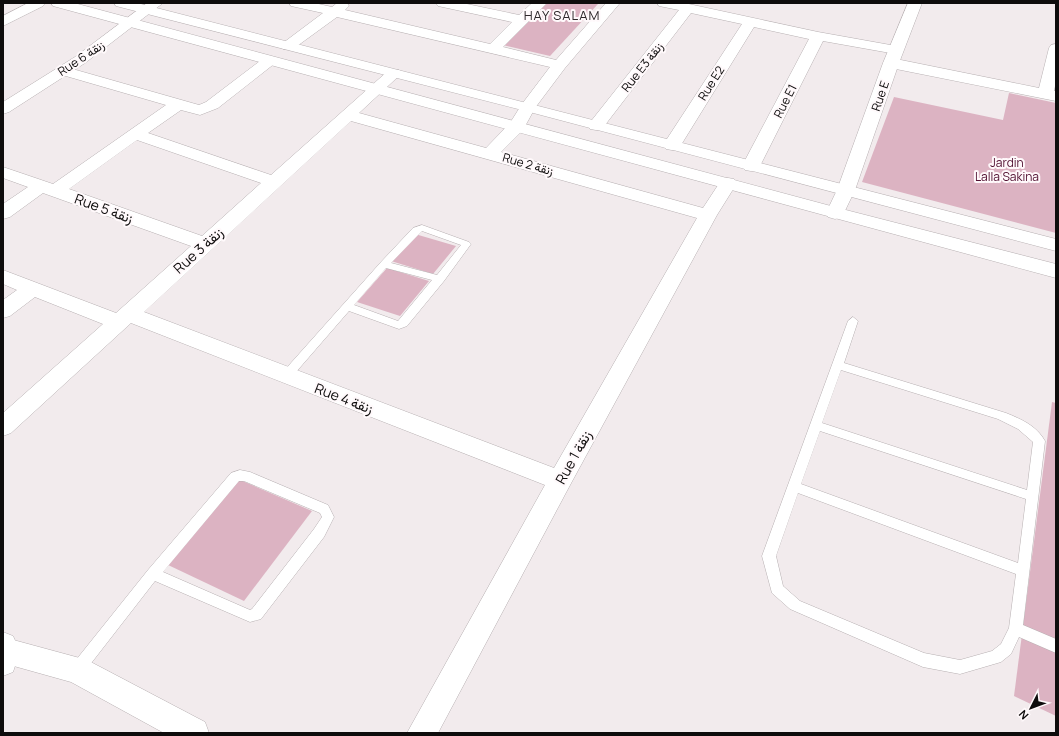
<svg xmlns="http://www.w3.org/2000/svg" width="1059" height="736" viewBox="0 0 1059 736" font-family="Manrope,Vazirmatn,sans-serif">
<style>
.green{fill:#dcb3c2}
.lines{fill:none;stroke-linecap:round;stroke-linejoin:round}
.service-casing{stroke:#b7b0b2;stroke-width:1}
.minor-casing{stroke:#b7b0b2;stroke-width:1}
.tertiary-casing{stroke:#b7b0b2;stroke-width:1}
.secondary-casing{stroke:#b7b0b2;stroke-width:1}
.service{fill:#fff;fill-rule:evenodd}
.minor{fill:#fff;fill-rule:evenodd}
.tertiary{fill:#fff;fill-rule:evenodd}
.secondary{fill:#fff;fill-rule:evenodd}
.labels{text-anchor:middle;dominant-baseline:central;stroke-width:4;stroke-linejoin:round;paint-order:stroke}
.far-street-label{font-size:12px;fill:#0e0c0c;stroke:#fff9fb}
.far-park-label{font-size:12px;fill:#500f30;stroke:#fff9fb}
.far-neighbourhood-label{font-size:13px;letter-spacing:1px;fill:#2d272a;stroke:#fff9fb}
.street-label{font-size:14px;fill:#0e0c0c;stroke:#fff9fb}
</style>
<rect width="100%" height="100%" fill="#f2ebed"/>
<g class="green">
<polygon points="545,3 598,4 550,56 503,45"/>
<polygon points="1009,93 1056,103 1056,233 862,182 894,97 1003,120"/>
<polygon points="415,234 456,246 433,274 391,261"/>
<polygon points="387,268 429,281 400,316 357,302"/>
<polygon points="1052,402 1056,403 1056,716 1014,696"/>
<polygon points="238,479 312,511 244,601 166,564"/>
</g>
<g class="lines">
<g class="service-casing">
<g id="service">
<path d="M 422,225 L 469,242 L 471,244 L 444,281 L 407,326 L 399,329 L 349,311 L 290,379 L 282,379 L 280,376 L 282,373 L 381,262 L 413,228 ZM 422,231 L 461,245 L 437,275 L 391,263 ZM 386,268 L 432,280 L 398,321 L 354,305 Z"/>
<path d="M 853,317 L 858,321 L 844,363 L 1006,413 C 1021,419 1037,426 1045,441 L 1023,625 L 1056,639 L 1056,653 L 1019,637 L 1011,654 L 1001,662 L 960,674 L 923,667 L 790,609 L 772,593 L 762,556 L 848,321 ZM 841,370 L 998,419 L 1018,429 L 1033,442 L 1027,490 L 822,423 ZM 820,431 L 1026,499 L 1018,563 L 801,484 ZM 798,493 L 1016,574 L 1009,628 L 1001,644 L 992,651 L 960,660 L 924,653 L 800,601 L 783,586 L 776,556 Z"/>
<path d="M 240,470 L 250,472 L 328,505 L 334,517 L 324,537 L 261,619 L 250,622 L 155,581 L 82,675 L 77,677 L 72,675 L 70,670 L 72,665 L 148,570 L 231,473 ZM 239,481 L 244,481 L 320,513 L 322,517 L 314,529 L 252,609 L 250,610 L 163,572 Z"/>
</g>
</g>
<g class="minor-casing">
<g id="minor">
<polygon points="28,3 45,3 43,6 3,26 3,16"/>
<path d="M 289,3 L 314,3 L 332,7 L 337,3 L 347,3 L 349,6 L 345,10 L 490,44 L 512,22 L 438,6 L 436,3 L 462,3 L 519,15 L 532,3 L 547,3 L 503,47 L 556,60 L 606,3 L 620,3 L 565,68 L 535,108 L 523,130 L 501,152 L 703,208 L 722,179 L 728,178 L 734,179 L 737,183 L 717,215 L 569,487 L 438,733 L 407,733 L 545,485 L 131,323 L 11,433 L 3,436 L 3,413 L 103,324 L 35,297 L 10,316 L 3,318 L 3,300 L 17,290 L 3,284 L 3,270 L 116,313 L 191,246 L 43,193 L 10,217 L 3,219 L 3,204 L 28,187 L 3,178 L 3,167 L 53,184 L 166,105 L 59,74 L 56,71 L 59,68 L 69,68 L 199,105 L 206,102 L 264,58 L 274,58 L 277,61 L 274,64 L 218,108 L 200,115 L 181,110 L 148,133 L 271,175 L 389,70 L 399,70 L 402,73 L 359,113 L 486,148 L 510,123 L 522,104 L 550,67 L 337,17 L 293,49 L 283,49 L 281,46 L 283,43 L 323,13 L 291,6 ZM 351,121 L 697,218 L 554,468 L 144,312 ZM 137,140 L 261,183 L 202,236 L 69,189 Z"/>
<polygon points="657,3 684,3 818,32 896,46 901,47 903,50 901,53 896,54 823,41 760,166 757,170 751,171 745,170 742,166 809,39 754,27 681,145 678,149 672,150 666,149 663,145 742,24 691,13 602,129 596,130 590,129 588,125 679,10 659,6"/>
<polygon points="1056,44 1056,81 1054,91 1056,91 1056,101 891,68 886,66 883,63 886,60 891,58 1039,88 1049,48 1051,45"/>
<polygon points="6,638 87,660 205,722 209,733 164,733 71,682 3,663 3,639"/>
</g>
</g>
<g class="tertiary-casing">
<g id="tertiary">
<polygon points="147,3 163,3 85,63 9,112 3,114 3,102 75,57"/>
<polygon points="908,3 922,3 899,63 855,190 842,217 835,219 828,217 826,213 837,190 883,63"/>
<polygon points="3,632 13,636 20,651 13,672 3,676"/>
</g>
</g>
<g class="secondary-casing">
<g id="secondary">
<polygon points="51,3 74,3 842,209 1056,264 1056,278 53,6"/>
<polygon points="114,3 137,3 1056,239 1056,251 522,110 116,6"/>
</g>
</g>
<use href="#service" class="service"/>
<use href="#minor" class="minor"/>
<use href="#tertiary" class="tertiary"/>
<use href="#secondary" class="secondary"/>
</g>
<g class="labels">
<g class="far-street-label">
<text transform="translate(81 58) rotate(-34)">Rue 6 زنقة</text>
<text transform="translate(642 67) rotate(-52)">Rue E3 زنقة</text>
<text transform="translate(711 83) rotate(-58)">Rue E2</text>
<text transform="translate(880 96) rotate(-71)">Rue E</text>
<text transform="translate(785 101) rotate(-63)">Rue E1</text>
<text transform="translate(528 164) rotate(16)">Rue 2 زنقة</text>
</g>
<g class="far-park-label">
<text x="1007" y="162">Jardin<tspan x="1007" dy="14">Lalla Sakina</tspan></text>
</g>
<g class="far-neighbourhood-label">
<text x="562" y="15">HAY SALAM</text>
</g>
<g class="street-label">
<text transform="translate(104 208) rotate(20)">Rue 5 زنقة</text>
<text transform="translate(198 250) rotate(-42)">Rue 3 زنقة</text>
<text transform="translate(344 398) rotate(21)">Rue 4 زنقة</text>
<text transform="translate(573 457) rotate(-61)">Rue 1 زنقة</text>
</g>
</g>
<rect width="1059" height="736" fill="none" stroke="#0e0c0c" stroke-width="8"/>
<g transform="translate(1031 708) rotate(228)" stroke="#fff9fb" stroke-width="3" paint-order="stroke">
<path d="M0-3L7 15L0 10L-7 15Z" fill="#0e0c0c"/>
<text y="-6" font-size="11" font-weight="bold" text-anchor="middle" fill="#0e0c0c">N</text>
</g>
</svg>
